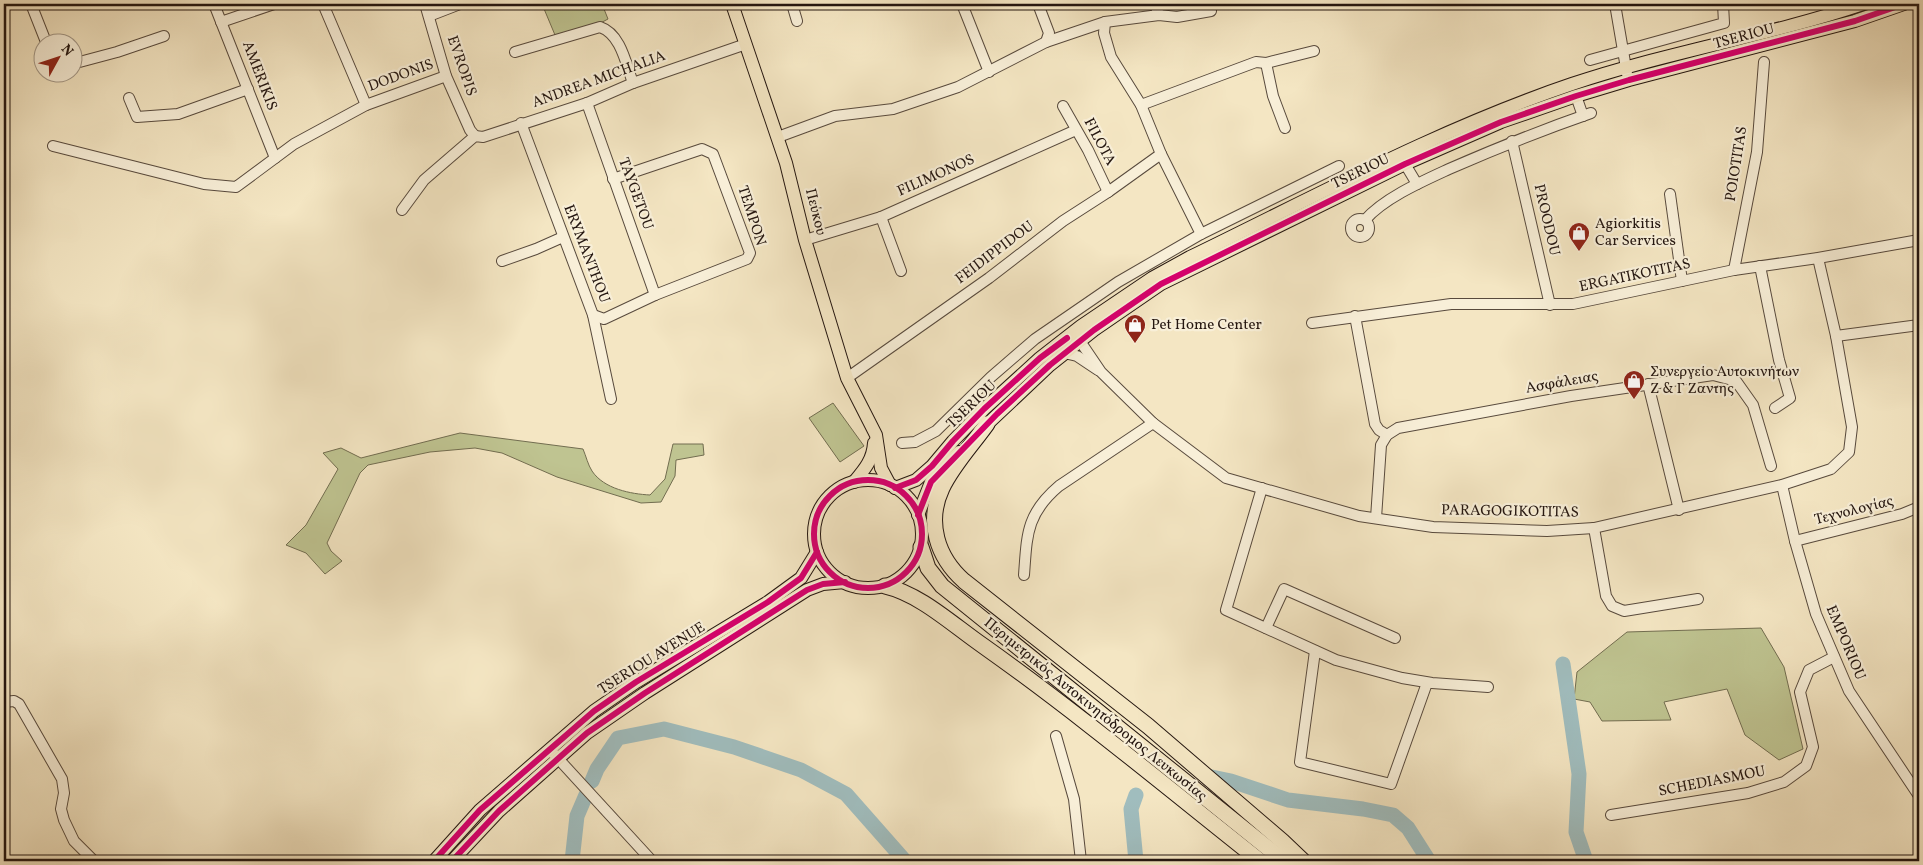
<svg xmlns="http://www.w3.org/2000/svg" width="1923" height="865" viewBox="0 0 1923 865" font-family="Vollkorn,serif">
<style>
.green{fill:#bfc491;stroke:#726d50}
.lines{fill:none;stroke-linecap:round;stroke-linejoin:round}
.river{stroke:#a0bdbe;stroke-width:15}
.minor-casing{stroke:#584a3d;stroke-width:12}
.major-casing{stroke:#241610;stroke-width:14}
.highway-casing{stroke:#241610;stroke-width:17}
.minor{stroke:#f8efd8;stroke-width:10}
.major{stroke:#f4e6c3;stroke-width:12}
.highway{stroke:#f4e6c3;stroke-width:15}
.cycleway-casing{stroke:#f8efd8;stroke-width:9}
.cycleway{stroke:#d6006c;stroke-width:6}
.labels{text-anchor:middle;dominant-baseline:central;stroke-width:4.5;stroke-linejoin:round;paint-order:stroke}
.street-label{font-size:15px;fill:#241610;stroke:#f8efd8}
.poi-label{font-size:15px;fill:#241610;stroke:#f8efd8;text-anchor:start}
</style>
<rect width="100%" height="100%" fill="#f4e6c3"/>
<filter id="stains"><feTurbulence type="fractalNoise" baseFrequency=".004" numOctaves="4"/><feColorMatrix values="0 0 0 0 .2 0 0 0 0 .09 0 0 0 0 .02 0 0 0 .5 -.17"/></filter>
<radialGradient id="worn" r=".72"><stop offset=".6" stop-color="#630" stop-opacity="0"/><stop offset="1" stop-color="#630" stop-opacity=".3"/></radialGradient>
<g class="green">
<polygon points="542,4 602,4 608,19 593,27 555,35"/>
<polygon points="833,403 864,446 840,462 809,418"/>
<path d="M 460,433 L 583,449 C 586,456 588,465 592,471 C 604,489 631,494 650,495 L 665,479 L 673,444 L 703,444 L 704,455 L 676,460 L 675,476 L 661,502 L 641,503 L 557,477 L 502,453 L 475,448 L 430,452 L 368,465 L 360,473 L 327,543 L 331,551 L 342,561 L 325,574 L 306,553 L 286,545 L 306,525 L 338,469 L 323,453 L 341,448 L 361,458 Z"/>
<polygon points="1761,628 1784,667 1803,749 1779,760 1745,735 1727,689 1664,702 1671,720 1602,721 1590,702 1574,699 1577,672 1627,632"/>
</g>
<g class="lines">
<g class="river">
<polyline points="1563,664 1579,774 1576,832 1586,861"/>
<polyline points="1207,776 1231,781 1288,800 1363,809 1393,815 1408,828 1429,861"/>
<polyline points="592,781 597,769 618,738 664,729 734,747 801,770 846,794 905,861"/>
<polyline points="572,861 577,816 586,795"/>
<polyline points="1136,861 1131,809 1136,795"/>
</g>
<g class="minor-casing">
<g id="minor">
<polyline points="31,4 46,42"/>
<polyline points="214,4 275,158"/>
<polyline points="323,4 366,105"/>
<polyline points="425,4 446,76 470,130 475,136"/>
<polyline points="792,4 797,21"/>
<polyline points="962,4 989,72"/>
<polyline points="1038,4 1049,33 1046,42"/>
<polyline points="1155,4 1159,15"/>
<polyline points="1615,4 1627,74"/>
<polyline points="429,16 460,4"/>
<polyline points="221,22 274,4"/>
<polyline points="1105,22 1104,33 1111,57 1141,105 1161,154 1201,234"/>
<path d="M 515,52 L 600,27 C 621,34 626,64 633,83"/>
<polyline points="1590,60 1724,23 1723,4"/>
<polyline points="1266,63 1273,96 1285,128"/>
<polyline points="72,64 117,52 164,36"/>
<polyline points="1576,96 1583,116"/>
<polyline points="129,98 137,117 178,114 248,89"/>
<polyline points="587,103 655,295"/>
<polyline points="1141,105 1256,62 1266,63 1314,51"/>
<polyline points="1063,106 1088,150 1108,192"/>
<polyline points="521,123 593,315 611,399"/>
<polyline points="778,137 835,116 893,109 958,87 1046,42 1105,22 1159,15 1177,17 1211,11"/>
<polyline points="1512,141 1550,305"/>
<polyline points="53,146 204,184 236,187 294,144 366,105 446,76"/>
<polyline points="1405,164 1417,184"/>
<polyline points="1670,194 1682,281"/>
<polyline points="402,210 424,180 475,136 483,137 587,103 633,83 746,44"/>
<polyline points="881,217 901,271"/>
<circle cx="1360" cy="228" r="9"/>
<path d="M 1365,220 C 1384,198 1423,181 1449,169 C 1497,148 1542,130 1591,113"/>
<polyline points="805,240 881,217 1076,130"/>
<polyline points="502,261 536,249 563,237"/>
<polyline points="1760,266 1779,360 1790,398 1775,408"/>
<polyline points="1734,270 1757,152 1764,62"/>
<polyline points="593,315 604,319 655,295 747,259 750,253 713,154 702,149 613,179"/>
<polyline points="1355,316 1375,424 1379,430 1387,435"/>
<polyline points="1312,323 1451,304 1573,304 1734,270 1818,258 1919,240"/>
<polyline points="1836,336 1919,325"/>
<polyline points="1080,341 1101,372 1153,423 1226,478 1359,516 1433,527 1547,531 1594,528 1782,485 1831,469 1849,452 1852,427 1836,336 1818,258"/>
<polyline points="1064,353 1077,356 1098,370"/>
<polyline points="847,378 989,278 1063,221 1108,192 1161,154"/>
<polyline points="1648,384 1679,510"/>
<polyline points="902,443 915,442 936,431 991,377 1035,339 1118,282 1201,234 1339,166"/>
<polyline points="1782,485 1795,541 1816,614 1849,691 1919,796"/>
<polyline points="1262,488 1226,610 1336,660 1402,678 1432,683 1488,687"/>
<polyline points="1376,518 1381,445 1387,435 1398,428 1571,396 1713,375 1736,381 1753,405 1771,466"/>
<polyline points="1594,528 1606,596 1612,606 1624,611 1698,599"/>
<polyline points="1795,541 1902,514 1919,507"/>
<path d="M 1024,575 C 1027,535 1026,514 1059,486 L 1153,423"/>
<polyline points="1266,628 1284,589 1395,638"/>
<polyline points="1315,651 1300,762 1391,784 1427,683"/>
<polyline points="4,702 14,701 19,704 62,779 64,793 61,809 64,820 74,841 94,861"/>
<polyline points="1056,736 1074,799 1081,861"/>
<polyline points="553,753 652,861"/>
<polyline points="1611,815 1748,793 1784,782 1806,766 1813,747 1800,692 1809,670 1834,657"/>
</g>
</g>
<g class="major-casing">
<g id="major">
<polyline points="732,4 786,163 805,240 847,378 876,435 881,468 890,485"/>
<polyline points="980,431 1050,365 1094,330 1161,284 1405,164 1501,122 1576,96 1629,80 1855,21 1904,4"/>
<circle cx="868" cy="534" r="54"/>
<path d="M 854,482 C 864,470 873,460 874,443"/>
<path d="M 895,488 L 916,480 L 932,466 L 953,441 L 984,409 L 1040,358 L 1081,326 L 1115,303 L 1152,278 L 1190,257 C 1316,196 1439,129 1572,84 C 1667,52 1768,36 1863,4"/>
<polyline points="918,515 931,482 959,452"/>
<polyline points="434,861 480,810 594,711 636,682 768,602 801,578 817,552"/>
<polyline points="452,861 499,811 587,733 645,693 807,590 823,584 845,582"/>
</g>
</g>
<g class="highway-casing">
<g id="highway">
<path d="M 987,424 C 972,445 953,465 942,488 C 926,522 937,557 964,581 L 1148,726 L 1282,841 L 1303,861"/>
<polyline points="921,547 928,568 942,586 1284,861"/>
<path d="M 885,586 C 920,594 953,625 982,645 C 1078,713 1168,788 1260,861"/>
</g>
</g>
<use href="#minor" class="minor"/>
<use href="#major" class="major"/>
<use href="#highway" class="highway"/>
<g class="cycleway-casing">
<g id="cycleway">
<circle cx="868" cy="534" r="54"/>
<polyline points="895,488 916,480 932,466 953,441 984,409 1040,358 1067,338"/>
<polyline points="918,515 931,482 997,414 1050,365 1094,330 1161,284 1405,164 1501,122 1576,96 1629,80 1855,21 1904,4"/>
<polyline points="434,861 480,810 594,711 636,682 768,602 801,578 817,552"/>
<polyline points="452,861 499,811 587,733 645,693 807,590 823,584 845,582"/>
</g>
</g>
<use href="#cycleway" class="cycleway"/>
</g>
<defs>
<g id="shop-pin" transform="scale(1.125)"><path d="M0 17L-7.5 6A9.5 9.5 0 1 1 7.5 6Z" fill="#8f2418" stroke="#f8efd8"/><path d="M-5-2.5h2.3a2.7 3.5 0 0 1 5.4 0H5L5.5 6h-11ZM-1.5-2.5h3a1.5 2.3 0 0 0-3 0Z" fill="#fff"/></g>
</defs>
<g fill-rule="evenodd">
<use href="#shop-pin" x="1579" y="233"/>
<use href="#shop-pin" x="1135" y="325"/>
<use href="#shop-pin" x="1634" y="381"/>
</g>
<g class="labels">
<g class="street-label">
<text transform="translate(1744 37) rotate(-15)">TSERIOU</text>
<text transform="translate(461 66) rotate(71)">EVROPIS</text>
<text transform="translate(259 76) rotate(69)">AMERIKIS</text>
<text transform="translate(401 76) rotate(-20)">DODONIS</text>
<text transform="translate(599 80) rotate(-20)">ANDREA MICHALIA</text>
<text transform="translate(1099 142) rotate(62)">FILOTA</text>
<text transform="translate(1737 164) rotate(-81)">POIOTITAS</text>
<text transform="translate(1361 172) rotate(-26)">TSERIOU</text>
<text transform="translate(936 176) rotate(-24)">FILIMONOS</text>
<text transform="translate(635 194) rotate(70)">TAYGETOU</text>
<text transform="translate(815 212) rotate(76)">Πεύκου</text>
<text transform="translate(751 216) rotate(72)">TEMPON</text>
<text transform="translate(1546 220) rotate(77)">PROODOU</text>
<text transform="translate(995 253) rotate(-37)">FEIDIPPIDOU</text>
<text transform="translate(586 254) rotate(69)">ERYMANTHOU</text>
<text transform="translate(1635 276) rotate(-12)">ERGATIKOTITAS</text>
<text transform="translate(1562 383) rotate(-10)">Ασφάλειας</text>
<text transform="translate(972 405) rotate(-44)">TSERIOU</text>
<text transform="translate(1854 511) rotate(-14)">Τεχνολογίας</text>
<text transform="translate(1510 512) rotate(1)">PARAGOGIKOTITAS</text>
<text transform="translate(1845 643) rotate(67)">EMPORIOU</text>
<text transform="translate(652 659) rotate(-32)">TSERIOU AVENUE</text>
<text transform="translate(1095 710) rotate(39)">Περιμετρικός Αυτοκινητόδρομος Λευκωσίας</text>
<text transform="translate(1712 782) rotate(-11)">SCHEDIASMOU</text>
</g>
<g class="poi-label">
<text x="1595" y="224">Agiorkitis<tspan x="1595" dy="17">Car Services</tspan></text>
<text x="1151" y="325">Pet Home Center</text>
<text x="1650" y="372">Συνεργείο Αυτοκινήτων<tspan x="1650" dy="17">Ζ &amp; Γ Ζαντης</tspan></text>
</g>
</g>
<rect width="1923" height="865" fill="none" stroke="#f4e6c3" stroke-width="20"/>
<rect x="5" y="5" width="1913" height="855" fill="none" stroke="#241610" stroke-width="2.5"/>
<rect x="10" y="10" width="1903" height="845" fill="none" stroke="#241610"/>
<g transform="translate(58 58) rotate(50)"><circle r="24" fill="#f8efd8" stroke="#a39888"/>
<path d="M0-4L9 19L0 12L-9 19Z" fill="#8f2418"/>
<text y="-8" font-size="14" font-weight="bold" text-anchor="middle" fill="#241610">N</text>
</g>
<rect width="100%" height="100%" filter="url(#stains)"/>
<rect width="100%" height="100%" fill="url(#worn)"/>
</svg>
